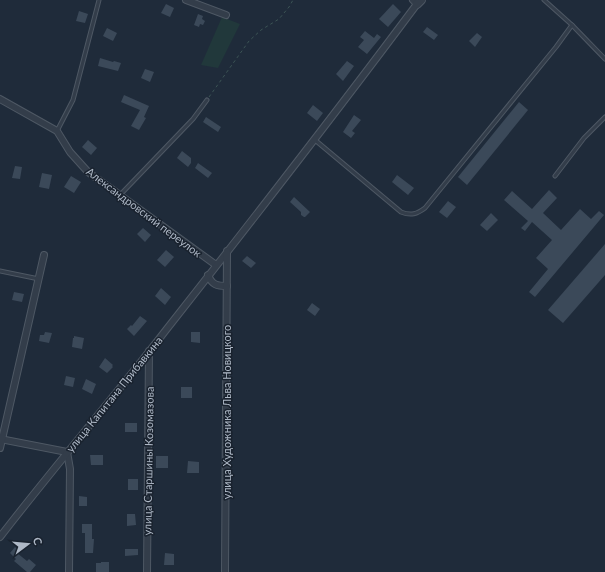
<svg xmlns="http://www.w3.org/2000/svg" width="605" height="572" viewBox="0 0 605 572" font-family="Lato,sans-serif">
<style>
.green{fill:#21383b}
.building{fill:#3b4959}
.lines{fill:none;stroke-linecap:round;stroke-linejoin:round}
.service-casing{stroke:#4e5864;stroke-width:5}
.minor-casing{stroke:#4e5864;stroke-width:8}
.tertiary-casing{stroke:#4e5864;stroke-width:10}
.path{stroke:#3c5455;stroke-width:1;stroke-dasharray:3 3;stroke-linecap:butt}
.service{stroke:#333d4a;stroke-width:3}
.minor{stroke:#333d4a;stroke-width:6}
.tertiary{stroke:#333d4a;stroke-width:8}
.labels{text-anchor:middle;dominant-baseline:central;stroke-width:3;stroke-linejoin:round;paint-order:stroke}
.street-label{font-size:11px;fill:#aeb8c6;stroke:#19222e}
</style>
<rect width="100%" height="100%" fill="#1f2b3a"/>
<polygon class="green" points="222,17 240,24 218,68 201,65"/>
<g class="building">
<polygon points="166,4 174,8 170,17 161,13"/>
<polygon points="393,4 401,12 388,27 379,19"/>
<polygon points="79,11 88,14 85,23 76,21"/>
<polygon points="198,14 203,16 202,19 205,21 203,25 200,24 199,27 194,25"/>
<polygon points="427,27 438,35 434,40 423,32"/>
<polygon points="107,28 117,33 113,41 103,36"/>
<polygon points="365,31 374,38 377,34 381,37 367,54 358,47 364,40 360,37"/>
<polygon points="477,33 482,37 475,47 469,41"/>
<polygon points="100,58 113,62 114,61 121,63 118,71 98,66"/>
<polygon points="347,61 354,66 343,81 336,74"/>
<polygon points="145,69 154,72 150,82 141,78"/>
<polygon points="124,95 149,106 144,117 146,118 139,130 131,126 140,110 121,102"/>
<polygon points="519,102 528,110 467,185 458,177"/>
<polygon points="313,105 323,113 317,121 307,113"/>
<polygon points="354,115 361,120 352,131 355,133 351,138 343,132"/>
<polygon points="206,117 221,127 218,132 203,122"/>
<polygon points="88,140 97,148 91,155 82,147"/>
<polygon points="182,151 191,158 191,163 188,167 177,158"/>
<polygon points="198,163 212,173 208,178 195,168"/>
<polygon points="15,166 22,167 20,179 12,178"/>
<polygon points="42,173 52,175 49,189 39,187"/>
<polygon points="397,175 414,188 408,195 392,182"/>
<polygon points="71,176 81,182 74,193 64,187"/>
<polygon points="549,190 557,198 543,213 561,230 580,209 591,219 599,211 604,215 535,297 529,292 548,269 536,258 552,240 532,222 525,231 521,228 528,221 504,200 512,191 532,209"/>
<polygon points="294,197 310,212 305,217 304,217 301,215 301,212 290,202"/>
<polygon points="448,201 456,207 447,218 439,212"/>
<polygon points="491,213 498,220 487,231 480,225"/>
<polygon points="143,228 151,235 145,242 137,234"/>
<polygon points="605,244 605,275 563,323 548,310"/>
<polygon points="166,250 174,257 165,267 157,260"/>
<polygon points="247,256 256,263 251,268 242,261"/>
<polygon points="161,288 171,297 165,305 155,296"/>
<polygon points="14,292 24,294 22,302 12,300"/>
<polygon points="312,303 320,309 315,316 307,310"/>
<polygon points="140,316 147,321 134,336 127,329 131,325 132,326"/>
<polygon points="45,332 52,333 49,343 39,341 40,335 44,335"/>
<polygon points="191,332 200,332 200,343 191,342"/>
<polygon points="74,336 84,338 82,349 72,347 73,338 74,338"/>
<polygon points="105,358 113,365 112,366 113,367 107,373 99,367"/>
<polygon points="66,376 75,378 73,387 64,385"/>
<polygon points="86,379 96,384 92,394 82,389"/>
<rect x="181" y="387" width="11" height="11"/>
<rect x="125" y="423" width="12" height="9"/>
<polygon points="90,455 103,455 103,465 91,465"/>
<rect x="156" y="456" width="12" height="12"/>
<polygon points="188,461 199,462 199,473 187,473"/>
<rect x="128" y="479" width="10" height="11"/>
<polygon points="79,496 87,497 87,506 79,506"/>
<polygon points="127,514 135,514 136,525 127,526"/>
<polygon points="82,524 92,524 92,539 94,539 93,553 85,553 85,533 82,533"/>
<polygon points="15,547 19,551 17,553 27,561 29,559 36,565 30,572 27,572 14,561 16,559 10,553"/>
<polygon points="125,549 138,549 138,555 125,556"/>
<polygon points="165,553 174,554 174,565 164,565"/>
<polygon points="101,562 109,562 109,572 96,572 96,563 101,563"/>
</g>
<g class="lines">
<g class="service-casing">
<g id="service">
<polyline points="544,0 572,25 605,59"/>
<polyline points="57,131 73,100 99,0"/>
<path d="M 315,140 L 401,212 C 411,216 417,214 425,208 L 556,47 L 572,25"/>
<polyline points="555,176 584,138 605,117"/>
<polyline points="120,195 193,119 207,100"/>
<polyline points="0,271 39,279"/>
</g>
</g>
<g class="minor-casing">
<g id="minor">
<polyline points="186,0 226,15"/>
<polyline points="0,99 57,131 70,152 88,172 216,265"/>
<path d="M 208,275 C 212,285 217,286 227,286"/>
<polyline points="0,439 67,452 70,469 69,572"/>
<polyline points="0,448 44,255"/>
<path d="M 0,537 C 54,467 112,400 166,330 C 251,222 335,114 417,4 L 413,0"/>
<polyline points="147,572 149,351"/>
<polyline points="225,572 227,251"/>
</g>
</g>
<g class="tertiary-casing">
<polyline id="tertiary" points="417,4 421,0"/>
</g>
<polyline class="path" points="209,97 249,41 261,30 279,19 289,7 293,0"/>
<use href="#service" class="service"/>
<use href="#minor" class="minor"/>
<use href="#tertiary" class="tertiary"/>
</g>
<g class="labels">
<g class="street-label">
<text transform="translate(144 212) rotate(37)">Александровский переулок</text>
<text transform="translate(114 394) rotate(-51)">улица Капитана Прибавкина</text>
<text transform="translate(226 412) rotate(-90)">улица Художника Льва Новицкого</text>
<text transform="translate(148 461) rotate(-89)">улица Старшины Козомазова</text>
</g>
</g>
<g transform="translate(28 544) rotate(74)" stroke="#19222e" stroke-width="3" paint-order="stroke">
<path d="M0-3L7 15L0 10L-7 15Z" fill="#aeb8c6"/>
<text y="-6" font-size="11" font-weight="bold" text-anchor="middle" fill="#aeb8c6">С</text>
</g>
</svg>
